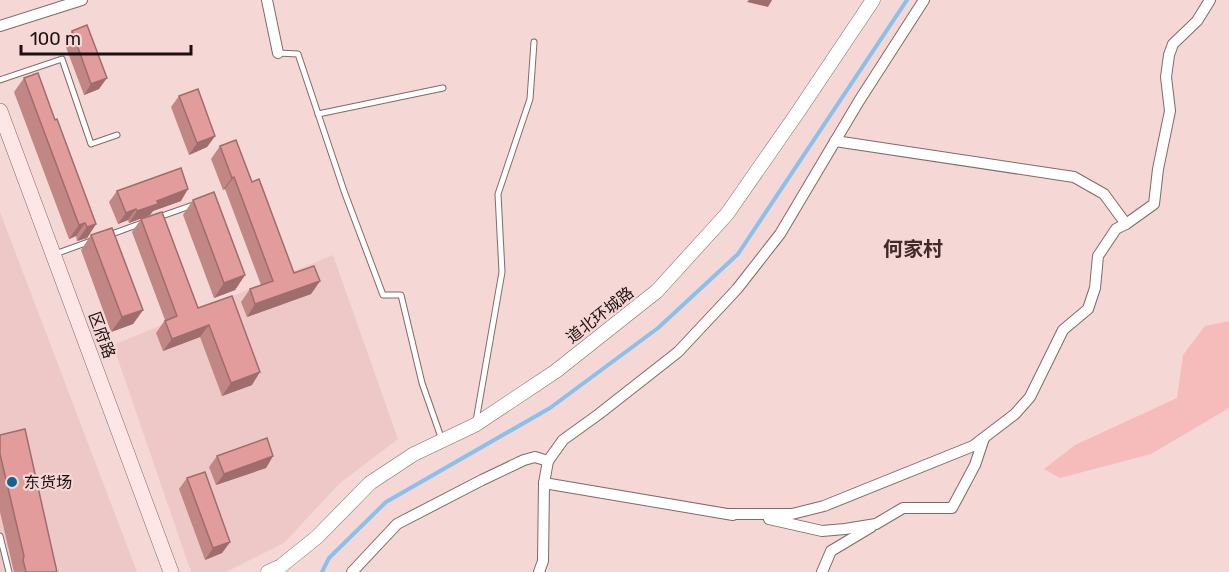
<svg xmlns="http://www.w3.org/2000/svg" width="1229" height="572" viewBox="0 0 1229 572" font-family="Rubik,'Noto Sans SC',sans-serif">
<style>
.built{fill:#eec8c7}
.green{fill:#f6bcbb}
.lines{fill:none;stroke-linecap:round;stroke-linejoin:round}
.stream{stroke:#89c1ec;stroke-width:4}
.service-casing{stroke:#836968;stroke-width:7}
.minor-casing{stroke:#836968;stroke-width:12}
.tertiary-casing{stroke:#836968;stroke-width:15}
.secondary-casing{stroke:#836968;stroke-width:16}
.service{stroke:#fff;stroke-width:5}
.minor{stroke:#fff;stroke-width:10}
.tertiary{stroke:#fff;stroke-width:14}
.secondary{stroke:#ffe6e6;stroke-width:15}
.wall{fill:#c28685}
.shaded-wall{fill:#9e6d6c}
.building{fill:#e29c9b;stroke:#9e6d6c;stroke-width:1.5}
.poi-dot{fill:#0f6495;stroke:#f5d7d5;stroke-width:2}
.labels{text-anchor:middle;dominant-baseline:central;stroke-width:4.5;stroke-linejoin:round;paint-order:stroke}
.street-label{font-size:16px;fill:#1b1111;stroke:#f5d7d5}
.poi-label{font-size:16px;fill:#1b1111;stroke:#f5d7d5;text-anchor:start}
.quarter-label{font-size:20px;font-weight:bold;fill:#412a2a;stroke:#f5d7d5}
</style>
<rect width="100%" height="100%" fill="#f5d7d5"/>
<g class="built">
<polygon points="0,212 137,572 0,572"/>
<polygon points="333,255 398,439 340,483 284,543 226,572 191,572 113,345"/>
</g>
<polygon class="green" points="1229,321 1229,408 1151,454 1060,478 1044,469 1075,445 1177,398 1183,355 1205,326"/>
<g class="lines">
<polyline class="stream" points="322,572 329,558 386,502 550,408 658,328 738,254 907,0"/>
<g class="service-casing">
<g id="service">
<polyline points="278,53 298,54 344,191 383,295 401,295 422,383 442,440"/>
<polyline points="0,80 62,59 91,144 117,135"/>
<polyline points="318,114 443,88"/>
<polyline points="159,217 193,205"/>
<polyline points="109,235 142,223"/>
<polyline points="55,254 91,241"/>
<polyline points="476,421 502,272 498,194 530,99 534,42"/>
<polyline points="0,536 9,572"/>
</g>
</g>
<g class="minor-casing">
<g id="minor">
<polyline points="267,0 278,53"/>
<polyline points="0,26 82,0"/>
<polyline points="835,141 1074,177 1104,194 1126,224"/>
<polyline points="544,483 733,515"/>
<polyline points="728,514 792,514 824,506 973,446 1015,414 1030,397 1063,330 1088,309 1095,288 1098,256 1116,229 1126,224 1154,204 1158,169 1170,111 1166,77 1169,55 1173,44 1197,21 1210,0"/>
<polyline points="769,519 822,531 845,529 876,524 903,508 952,508 975,465 984,438"/>
<polyline points="352,572 397,524 482,480 524,460 535,457 548,461"/>
<polyline points="539,572 543,561 544,483 548,461 563,440 599,414 678,352 737,289 780,234 859,101 924,0"/>
<polyline points="822,572 831,551 871,527"/>
</g>
</g>
<g class="tertiary-casing">
<polyline id="tertiary" points="268,572 281,566 317,537 370,483 414,454 475,425 556,371 657,291 727,214 798,112 873,0"/>
</g>
<g class="secondary-casing">
<polyline id="secondary" points="0,111 171,572"/>
</g>
<use href="#service" class="service"/>
<use href="#minor" class="minor"/>
<use href="#tertiary" class="tertiary"/>
<use href="#secondary" class="secondary"/>
</g>
<g class="wall">
<polygon points="72,31 99,89 84,95 64,42"/>
<polygon points="24,78 55,120 96,224 87,238 77,241 76,236 69,239 14,92"/>
<polygon points="179,96 215,136 207,147 189,155 171,107"/>
<polygon points="220,146 252,182 294,273 320,281 311,294 247,317 241,302 250,289 261,285 225,189 223,190 211,159"/>
<polygon points="117,191 181,201 153,211 150,215 129,223 128,220 118,224 109,202"/>
<polygon points="193,200 245,275 235,290 214,298 183,215"/>
<polygon points="141,219 198,308 252,385 222,396 200,337 163,351 156,333 165,320 132,232"/>
<polygon points="91,235 143,310 133,324 111,332 81,250"/>
<polygon points="0,435 57,572 14,572 0,512"/>
<polygon points="217,456 273,456 266,468 216,485 209,467"/>
<polygon points="187,478 230,542 222,553 205,560 179,489"/>
</g>
<g class="shaded-wall">
<polygon points="749,0 772,0 768,7 747,2"/>
<polygon points="107,78 99,89 84,95 91,84"/>
<polygon points="215,136 207,147 189,155 197,143"/>
<polygon points="234,177 225,189 223,190 232,178"/>
<polygon points="188,189 181,201 153,211 150,215 129,223 137,211 157,201"/>
<polygon points="136,209 128,220 118,224 126,213"/>
<polygon points="85,223 76,236 69,239 79,225"/>
<polygon points="96,224 87,238 77,241 87,227"/>
<polygon points="245,275 235,290 214,298 224,283"/>
<polygon points="320,281 311,294 247,317 255,304"/>
<polygon points="143,310 133,324 111,332 122,317"/>
<polygon points="209,325 200,337 163,351 172,339"/>
<polygon points="260,372 252,385 222,396 231,383"/>
<polygon points="273,456 266,468 216,485 224,474"/>
<polygon points="230,542 222,553 205,560 213,548"/>
</g>
<g class="building">
<polygon points="87,25 107,78 91,84 72,31"/>
<polygon points="38,73 55,120 57,119 96,224 87,227 85,223 79,225 24,78"/>
<polygon points="198,89 215,136 197,143 179,96"/>
<polygon points="236,140 252,182 259,179 294,273 314,266 320,281 255,304 250,289 273,281 234,177 232,178 220,146"/>
<polygon points="181,168 188,189 157,201 158,204 137,211 136,209 126,213 117,191"/>
<polygon points="214,192 245,275 224,283 193,200"/>
<polygon points="162,212 198,308 232,296 260,372 231,383 209,325 172,339 165,321 177,316 141,219"/>
<polygon points="112,228 143,310 122,317 91,235"/>
<polygon points="25,429 57,572 26,572 23,560 24,556 0,454 0,435"/>
<polygon points="267,438 273,456 224,474 217,456"/>
<polygon points="205,472 230,542 213,548 187,478"/>
</g>
<circle class="poi-dot" cx="12" cy="482" r="6"/>
<g class="labels">
<g class="street-label">
<text transform="translate(600 315) rotate(-38)">道北环城路</text>
<text transform="translate(102 335) rotate(70)">区府路</text>
</g>
<g class="poi-label">
<text x="24" y="482">东货场</text>
</g>
<g class="quarter-label">
<text x="913" y="249">何家村</text>
</g>
</g>
<path d="M21 45v9h170v-9" fill="none" stroke="#1b1111" stroke-width="3"/>
<text x="30" y="45" font-size="18" fill="#1b1111" stroke="#f5d7d5" stroke-width="4.5" paint-order="stroke">100 m</text>
</svg>
